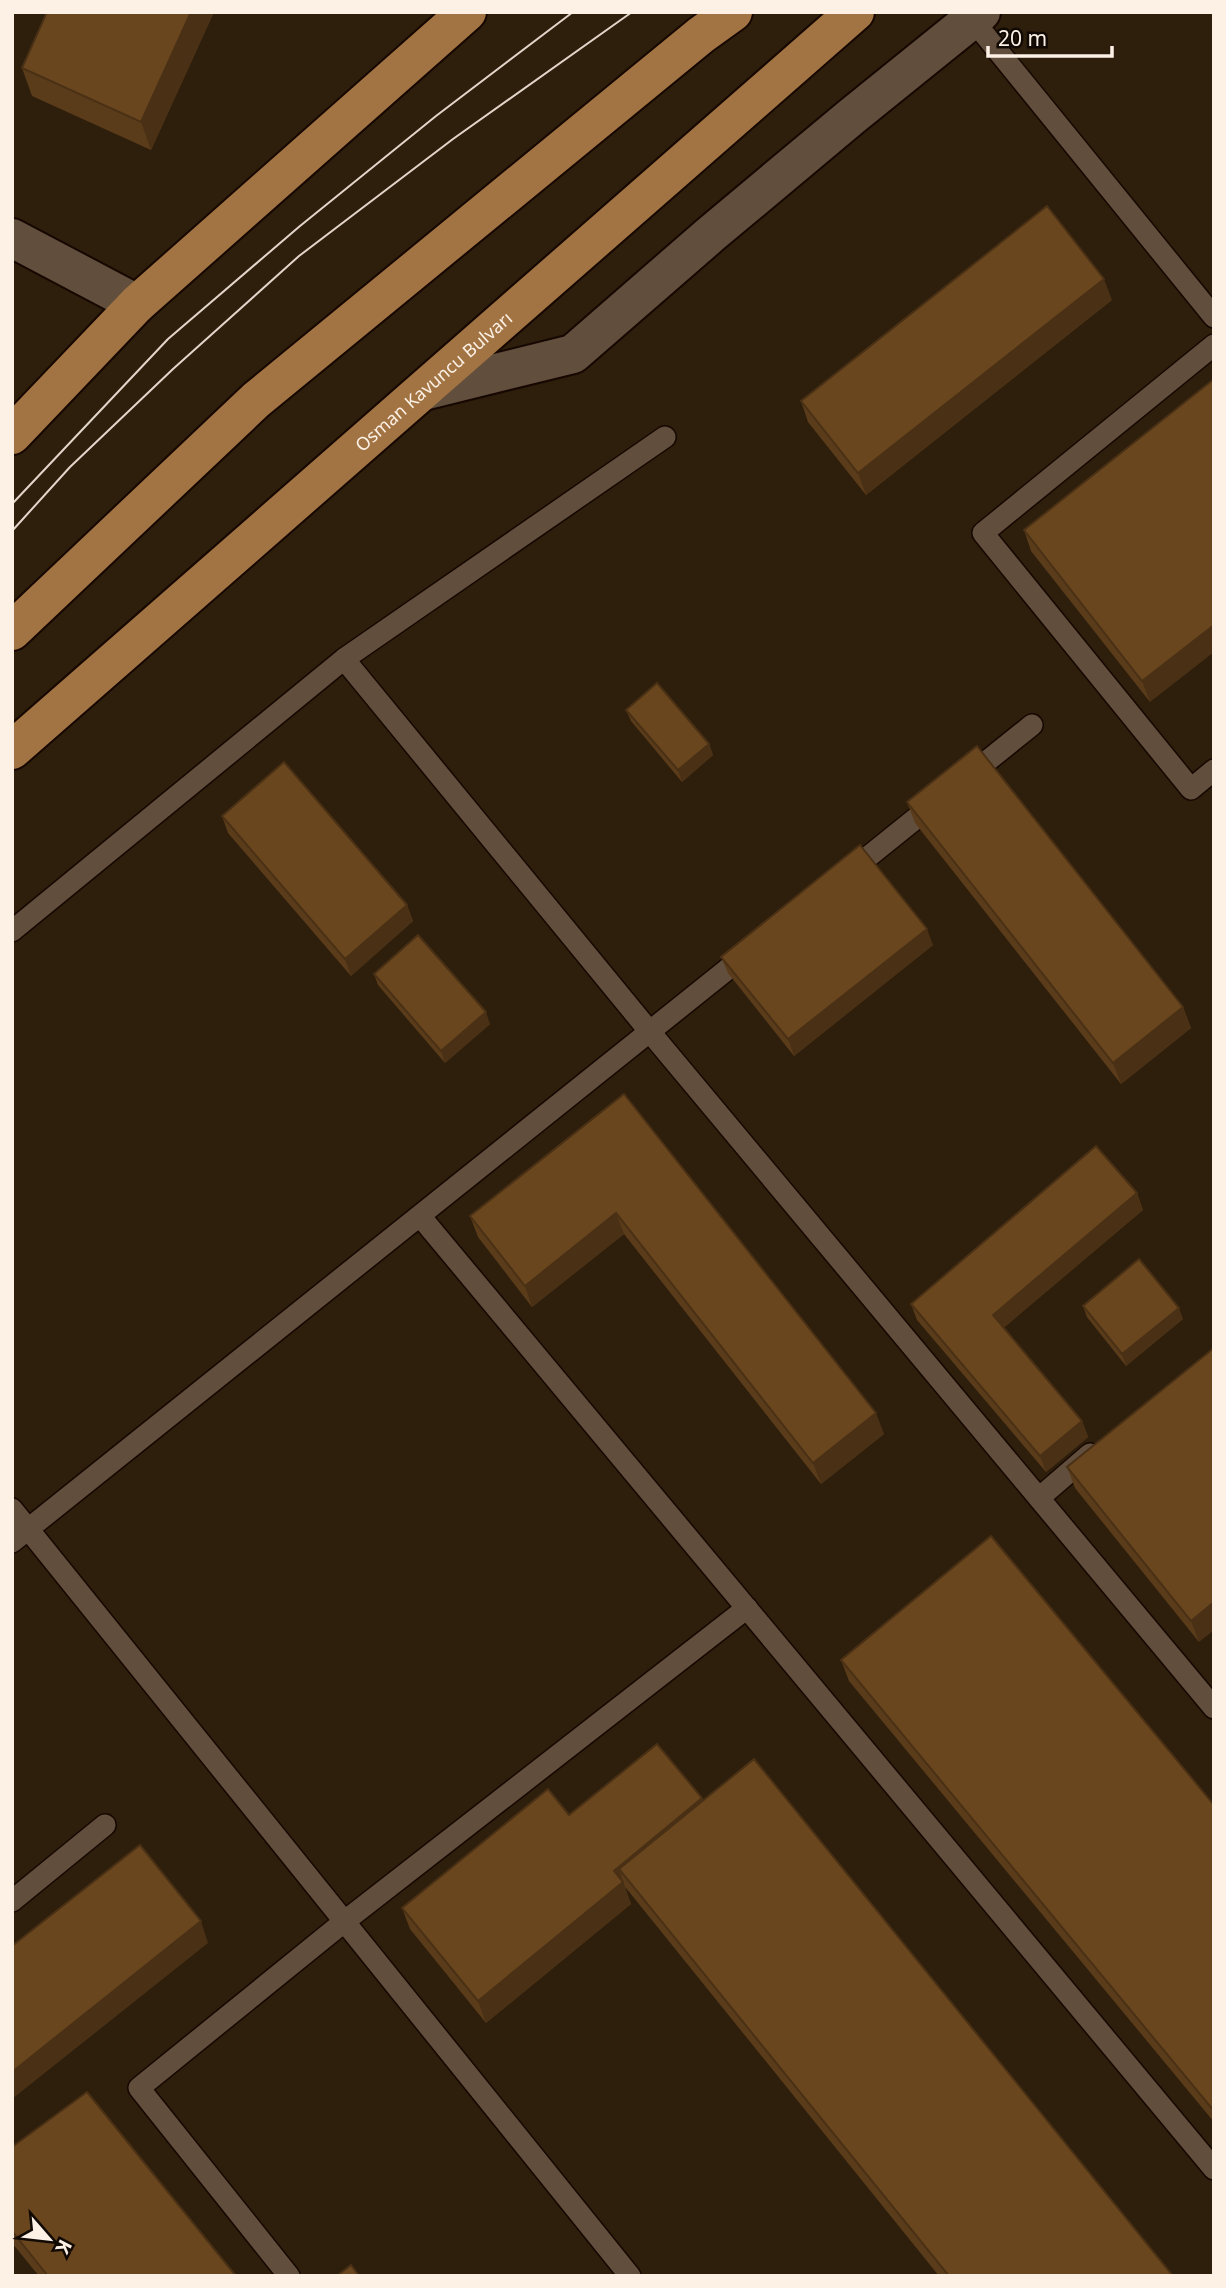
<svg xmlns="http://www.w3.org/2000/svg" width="1226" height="2288" viewBox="0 0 1226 2288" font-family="'Noto Sans',sans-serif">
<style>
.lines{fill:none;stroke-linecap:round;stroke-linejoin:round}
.service-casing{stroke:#160700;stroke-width:24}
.minor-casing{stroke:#160700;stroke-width:42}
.trunk-casing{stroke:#160700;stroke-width:42}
.service{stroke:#614e3c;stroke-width:21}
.minor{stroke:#614e3c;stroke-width:38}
.trunk{stroke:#a27443;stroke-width:38}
.tram{stroke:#e2d5ca;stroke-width:2}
.wall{fill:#5b3c1a}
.shaded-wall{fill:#4a3115}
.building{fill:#6a461e;stroke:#4a3115;stroke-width:2}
.labels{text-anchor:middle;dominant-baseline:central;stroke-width:7;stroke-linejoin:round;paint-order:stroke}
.street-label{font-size:18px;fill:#fdf1e6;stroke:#110904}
</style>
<rect width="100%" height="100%" fill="#2e1e0c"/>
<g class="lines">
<g class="service-casing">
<g id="service">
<polyline points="972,19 1214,317"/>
<polyline points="1214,345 983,533 1191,789 1214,770"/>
<polyline points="344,659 650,1032 1214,1708"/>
<polyline points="966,778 1032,725"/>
<polyline points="848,873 935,803"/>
<polyline points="12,931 344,659 665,437"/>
<polyline points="420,1216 1214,2169"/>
<polyline points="1039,1498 1090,1454"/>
<polyline points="12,1509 630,2276"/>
<polyline points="12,1542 749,952"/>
<polyline points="12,1901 105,1825"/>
<polyline points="289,2276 139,2088 345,1921 747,1608"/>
</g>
</g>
<g class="minor-casing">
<g id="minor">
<polyline points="12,238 137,304"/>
<polyline points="423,391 573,354 711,234 851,117 981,12"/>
</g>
</g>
<g class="trunk-casing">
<g id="trunk">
<polyline points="12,435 137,304 467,12"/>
<polyline points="12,631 256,400 701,35 733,12"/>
<path id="s1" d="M 12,750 L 855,12"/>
</g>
</g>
<use href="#service" class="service"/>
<use href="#minor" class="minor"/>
<use href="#trunk" class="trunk"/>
<g class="tram">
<polyline points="12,504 168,339 300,226 436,116 573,12"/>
<polyline points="12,531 70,467 173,369 299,256 453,139 632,12"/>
</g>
</g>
<g class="wall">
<polygon points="214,12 151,150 32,96 22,68"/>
<polygon points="1112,300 866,495 808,422 801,401"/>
<polygon points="1214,379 1150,702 1031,551 1024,530"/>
<polygon points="626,710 709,744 713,755 682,782 631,721"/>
<polygon points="907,802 1183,1007 1191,1028 1121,1084 915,823"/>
<polygon points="222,816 407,905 413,921 351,976 228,833"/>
<polygon points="933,945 794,1056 728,973 721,957"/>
<polygon points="374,974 490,1024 445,1063 378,985"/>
<polygon points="624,1094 884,1434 821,1484 624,1234 532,1307 478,1237 470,1216"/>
<polygon points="1137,1193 1143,1210 1003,1328 1082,1421 1088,1437 1046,1472 917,1320 911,1304"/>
<polygon points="1083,1306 1183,1319 1126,1366 1087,1317"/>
<polygon points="1214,1348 1199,1642 1075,1488 1067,1467"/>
<polygon points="841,1660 1214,1805 1214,2122 849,1681"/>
<polygon points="702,1798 703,1801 1173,2276 939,2276 626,1888 625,1889 631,1904 486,2023 410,1929 402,1908 569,1815"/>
<polygon points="12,2147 236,2276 39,2276 12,2243"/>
</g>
<g class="shaded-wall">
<polygon points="191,12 214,12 151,150 141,122"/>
<polygon points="1104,279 1112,300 866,495 858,473"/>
<polygon points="1214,625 1214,652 1150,702 1142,681"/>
<polygon points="709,744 713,755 682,782 678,770"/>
<polygon points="407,905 413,921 351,976 345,959"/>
<polygon points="927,929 933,945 794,1056 788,1039"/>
<polygon points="1183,1007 1191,1028 1121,1084 1113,1063"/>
<polygon points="486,1012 490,1024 445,1063 441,1051"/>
<polygon points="1137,1193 1143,1210 999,1332 993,1315"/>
<polygon points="616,1213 624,1234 532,1307 525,1286"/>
<polygon points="1179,1308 1183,1319 1126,1366 1122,1354"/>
<polygon points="876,1413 884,1434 821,1484 813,1463"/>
<polygon points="1082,1421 1088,1437 1046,1472 1040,1456"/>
<polygon points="1214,1602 1214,1630 1199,1642 1191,1621"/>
<polygon points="702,1798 710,1820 619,1869 631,1904 486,2023 478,2001 614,1871"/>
<polygon points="201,1921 208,1943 12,2099 12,2072"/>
</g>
<g class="building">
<polygon points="47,12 191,12 141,122 22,68"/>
<polygon points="1047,206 1104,279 858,473 801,401"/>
<polygon points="1214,379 1214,625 1142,681 1024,530"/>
<polygon points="657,683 709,744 678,770 626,710"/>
<polygon points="977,746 1183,1007 1113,1063 907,802"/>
<polygon points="284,762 407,905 345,959 222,816"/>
<polygon points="860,845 927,929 788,1039 721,957"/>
<polygon points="418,935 486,1012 441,1051 374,974"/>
<polygon points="624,1094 876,1413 813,1463 616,1213 525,1286 470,1216"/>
<polygon points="1096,1146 1137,1193 993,1315 1082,1421 1040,1456 911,1304"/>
<polygon points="1139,1259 1179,1308 1122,1354 1083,1306"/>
<polygon points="1214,1348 1214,1602 1191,1621 1067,1467"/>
<polygon points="991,1536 1214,1805 1214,2111 841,1660"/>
<polygon points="657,1744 702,1798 614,1871 623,1882 478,2001 402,1908 548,1789 569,1815"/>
<polygon points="754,1759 1173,2276 949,2276 619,1869"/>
<polygon points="140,1845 201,1921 12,2072 12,1946"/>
<polygon points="87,2092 236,2276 48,2276 12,2231 12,2147"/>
<polygon points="351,2265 359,2276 337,2276"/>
</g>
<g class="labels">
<g class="street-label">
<text stroke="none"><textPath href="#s1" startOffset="560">Osman Kavuncu Bulvarı</textPath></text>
</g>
</g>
<rect width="1226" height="2288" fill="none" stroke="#fdf1e6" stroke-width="28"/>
<g transform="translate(49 2239) rotate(118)" stroke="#110904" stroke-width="5" paint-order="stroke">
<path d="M0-5L12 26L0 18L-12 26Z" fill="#fdf1e6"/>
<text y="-10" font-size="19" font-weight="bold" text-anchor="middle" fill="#fdf1e6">K</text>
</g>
<path d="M988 46v10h124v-10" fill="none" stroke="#fdf1e6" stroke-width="3.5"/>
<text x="998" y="46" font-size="21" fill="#fdf1e6" stroke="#110904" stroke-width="5" paint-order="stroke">20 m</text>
</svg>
